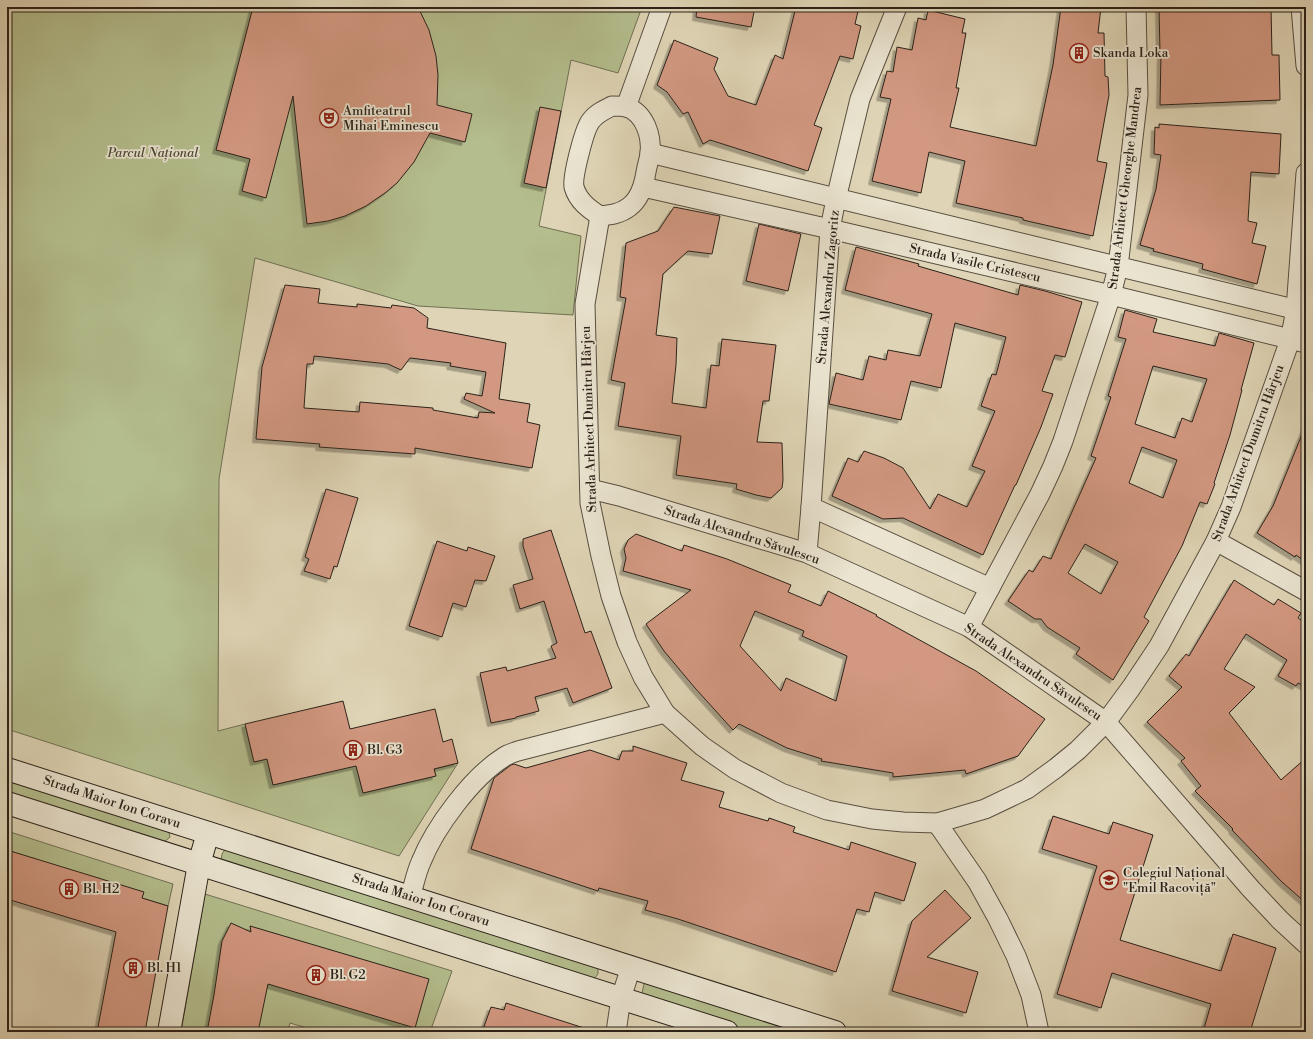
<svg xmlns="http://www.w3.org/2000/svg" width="1313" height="1039" viewBox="0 0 1313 1039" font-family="'Libre Bodoni',serif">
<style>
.green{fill:#b4bd8d;stroke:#707054}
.building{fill:#d29881;stroke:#2b221a;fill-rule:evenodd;filter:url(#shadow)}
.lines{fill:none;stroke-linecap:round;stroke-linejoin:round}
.street-casing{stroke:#584f41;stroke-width:21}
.secondary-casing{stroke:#2b221a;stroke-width:24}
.street{stroke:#eae4d0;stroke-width:19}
.secondary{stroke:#eae4d0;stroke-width:22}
.labels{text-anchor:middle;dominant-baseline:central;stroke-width:3.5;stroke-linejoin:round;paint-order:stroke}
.poi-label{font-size:13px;fill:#2b221a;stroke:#eae4d0;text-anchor:start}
.park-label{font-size:13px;font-style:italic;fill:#4d4937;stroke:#eae4d0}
.street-label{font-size:13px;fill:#2b221a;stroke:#eae4d0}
</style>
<defs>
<filter id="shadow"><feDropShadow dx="-3.5" dy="3.5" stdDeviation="0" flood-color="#0004"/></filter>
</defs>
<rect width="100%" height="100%" fill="#dfd5b6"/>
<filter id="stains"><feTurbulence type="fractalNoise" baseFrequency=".005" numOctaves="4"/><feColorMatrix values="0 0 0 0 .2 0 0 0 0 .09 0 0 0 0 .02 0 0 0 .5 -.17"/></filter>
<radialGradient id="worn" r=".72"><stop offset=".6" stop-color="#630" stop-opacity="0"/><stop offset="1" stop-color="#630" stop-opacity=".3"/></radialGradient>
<g class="green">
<polygon points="7,7 642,7 618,73 571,60 539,226 581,236 573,315 418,306 255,258 219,479 218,731 245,724 254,762 267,759 273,785 333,771 355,761 363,793 436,776 434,769 458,763 399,856 7,729"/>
<polygon points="7,775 168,828 170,837 163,843 7,796"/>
<polygon points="7,831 173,884 168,906 142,898 143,893 7,850"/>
<polygon points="226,848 598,967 598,974 593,980 221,861 222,854"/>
<polygon points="205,894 452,971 430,1032 321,1032 290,1023 287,1032 181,1032"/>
<polygon points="647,982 813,1032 750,1032 644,998 642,993 644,984"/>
</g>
<g class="building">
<polygon points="253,7 418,7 429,30 436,56 438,75 437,105 472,114 465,142 430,133 414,162 397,183 385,193 366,206 345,216 328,221 307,224 293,96 266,198 242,191 250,159 216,150"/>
<polygon points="697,7 755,7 751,27 696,17"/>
<polygon points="796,7 859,7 855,24 861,26 853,59 840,56 814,125 822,128 808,171 710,140 703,144 688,112 683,114 667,92 657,85 674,40 718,58 714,69 728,96 756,105 775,55 783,59"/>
<polygon points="1061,7 1101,7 1098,33 1104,33 1105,76 1108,77 1109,95 1097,161 1107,163 1093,236 1023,220 1023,218 956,203 965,161 929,152 921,193 872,181 891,99 880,97 887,71 893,72 897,47 912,50 918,18 926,20 928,10 965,19 962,33 966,33 956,88 959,88 950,127 1036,146 1053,65"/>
<polygon points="1159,7 1271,7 1272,55 1279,55 1280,100 1160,105 1161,53 1160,53"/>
<polygon points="540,107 561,111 546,188 524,183"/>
<polygon points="1159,124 1281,134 1279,174 1251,172 1248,221 1257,223 1252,243 1266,246 1257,284 1202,269 1203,264 1153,251 1154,249 1140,245 1156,189 1161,155 1154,154 1155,127 1159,128"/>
<polygon points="674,207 720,216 712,254 688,251 663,274 656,335 677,338 676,365 672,403 706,408 711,365 719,366 722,339 776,345 769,401 763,401 757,442 782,443 783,480 782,488 771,498 756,495 736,489 737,484 676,475 681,436 618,426 625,383 611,380 626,298 620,297 626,243 658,231"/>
<polygon points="759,224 801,234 788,291 746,281"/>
<polygon points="856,247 919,264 918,266 1018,295 1020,285 1045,291 1082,302 1065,357 1055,355 1042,391 1053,394 1041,427 1016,485 1015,485 983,555 903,518 883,519 832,496 848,458 858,462 864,451 884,458 903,468 930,509 938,494 967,507 985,471 972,466 995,411 981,406 992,374 996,375 1006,337 955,323 941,388 911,381 901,420 829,404 836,373 863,380 869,356 886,360 888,350 920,356 932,314 845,290"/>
<path d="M 285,285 L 320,289 L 318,303 L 357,307 L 357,304 L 391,308 L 392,305 L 414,308 L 428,318 L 427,328 L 506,343 L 499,399 L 530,404 L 527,422 L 540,425 L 532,468 L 415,448 L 415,454 L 319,447 L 320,444 L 256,439 L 262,367 ZM 314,356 L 388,364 L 401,370 L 410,358 L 451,363 L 450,366 L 486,372 L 482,396 L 466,393 L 464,399 L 495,413 L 479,412 L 478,418 L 433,410 L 433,408 L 360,402 L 359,412 L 304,408 L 307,364 L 313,364 Z"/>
<path d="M 1125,310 L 1157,319 L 1153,332 L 1215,346 L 1219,333 L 1254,343 L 1241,390 L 1242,390 L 1230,435 L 1214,483 L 1215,484 L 1207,504 L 1200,502 L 1182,546 L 1144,617 L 1149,621 L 1113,680 L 1076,654 L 1080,648 L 1047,627 L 1041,619 L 1035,619 L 1008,601 L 1029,570 L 1033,572 L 1043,556 L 1051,559 L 1096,458 L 1091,456 L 1111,397 L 1108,396 L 1126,339 L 1118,337 ZM 1153,366 L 1207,379 L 1192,422 L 1182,418 L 1175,438 L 1135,424 ZM 1142,447 L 1177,460 L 1163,498 L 1129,483 ZM 1085,544 L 1118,562 L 1101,594 L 1068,573 Z"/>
<polygon points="1305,427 1306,427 1306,562 1296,555 1295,557 1257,533 1273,506"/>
<polygon points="326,489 358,498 337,567 334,566 330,579 304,571 309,559 305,557"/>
<polygon points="551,530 585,633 591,631 612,688 573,703 567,688 535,697 539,711 516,717 516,718 491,723 480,673 506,667 507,671 556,658 551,646 557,643 544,601 520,609 513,585 533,579 523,546 523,539"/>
<path d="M 636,534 L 682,551 L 684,545 L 727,559 L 791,585 L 788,592 L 821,606 L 828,591 L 877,615 L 876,616 L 976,671 L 1045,719 L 1018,756 L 966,774 L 965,770 L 893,777 L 893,773 L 821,761 L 822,759 L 787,748 L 739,724 L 733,730 L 695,688 L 664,651 L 646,624 L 691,590 L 623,571 L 626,558 L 624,549 L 628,540 ZM 755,611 L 804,631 L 802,636 L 847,656 L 836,701 L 786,678 L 781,691 L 740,646 Z"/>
<polygon points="437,541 467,551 468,547 495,556 486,581 475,580 466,607 453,603 442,637 409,626"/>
<polygon points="1234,580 1274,605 1278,599 1301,613 1298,618 1306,623 1306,687 1298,683 1296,686 1278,676 1287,660 1246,634 1224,669 1255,687 1229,713 1281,780 1306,758 1306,903 1282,882 1232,830 1233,829 1195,791 1201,786 1181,761 1185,758 1147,722 1182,687 1169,676 1186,654 1189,656"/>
<polygon points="343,701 350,729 435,709 443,742 452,739 458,763 434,769 436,776 363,793 356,766 273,785 267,759 254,762 245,724"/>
<polygon points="633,746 687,763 681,780 724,792 719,807 768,821 769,818 795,827 793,832 849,850 851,842 916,863 904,901 875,892 869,912 857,909 836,972 678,919 645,910 648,901 599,888 598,891 471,849 494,778 511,765 514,764 526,768 590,750 619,760 622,751 633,751"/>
<polygon points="1053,816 1109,834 1113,822 1153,835 1120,940 1221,971 1233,934 1276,948 1250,1032 1203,1032 1211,1004 1112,973 1101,1008 1057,994 1097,866 1042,849"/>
<polygon points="7,850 144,892 142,898 168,906 145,1032 97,1032 116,932 7,899"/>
<polygon points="945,890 971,918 927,957 978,972 966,1013 892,991 912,921"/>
<polygon points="231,923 251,932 250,926 429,979 415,1028 268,984 258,1032 207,1032 214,995 222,941"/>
<polygon points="506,1003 584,1028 583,1032 482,1032 491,1007 504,1010"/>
</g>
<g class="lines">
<g class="street-casing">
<g id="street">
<polyline points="1301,7 1306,66"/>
<path d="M 612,106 C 616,106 622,106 627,107 C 645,114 652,136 650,154 C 649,160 647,166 646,172 C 644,185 640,199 629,207 C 620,214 610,215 600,216 C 589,209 578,201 574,187 C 572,177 584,131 590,122 C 595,114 604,110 612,106 Z"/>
<polyline points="626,107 662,7"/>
<polyline points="650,153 1306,312"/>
<polyline points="643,187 830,229 1111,295 1306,343"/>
<polyline points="600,216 585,304 590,503 601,556 611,596 627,642 643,677 665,713 702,746 735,769 781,793 827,810 872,819 903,822 937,823 985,809 1027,789 1056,768 1078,750 1106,722 1131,688 1159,646 1216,541 1231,507 1290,340 1296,310 1306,173"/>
<polyline points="590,489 619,496 807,553 969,627 1106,722 1251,889 1280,920 1306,944"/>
<polyline points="811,507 990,588"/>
<polyline points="1216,541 1306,591"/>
<polyline points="807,553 811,507 830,229 836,199 860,99 897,7"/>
<polyline points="969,627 1040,494 1053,466 1063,441 1111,295 1118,267 1138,95 1136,7"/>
<polyline points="937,823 977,881 998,919 1016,956 1031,995 1039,1032"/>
<path d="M 410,897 C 414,885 416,873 421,862 C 435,827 472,777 504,757 C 508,754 513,753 518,751 L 665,713"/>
<polyline points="616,1032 621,998 631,967"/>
</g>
</g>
<g class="secondary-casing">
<g id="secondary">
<polyline points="7,769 835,1032"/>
<polyline points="7,803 727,1032"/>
<polyline points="169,1032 199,864 208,833"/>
</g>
</g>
<use href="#street" class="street"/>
<use href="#secondary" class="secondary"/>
</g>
<defs>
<g id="building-ring" transform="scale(1)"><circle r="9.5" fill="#eae4d0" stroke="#8f2418" stroke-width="1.5"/><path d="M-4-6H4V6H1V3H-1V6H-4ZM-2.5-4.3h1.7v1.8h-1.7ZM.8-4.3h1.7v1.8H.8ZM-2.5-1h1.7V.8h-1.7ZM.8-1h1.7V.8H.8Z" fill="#8f2418"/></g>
<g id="theatre-ring" transform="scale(1)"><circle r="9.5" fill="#eae4d0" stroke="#8f2418" stroke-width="1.5"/><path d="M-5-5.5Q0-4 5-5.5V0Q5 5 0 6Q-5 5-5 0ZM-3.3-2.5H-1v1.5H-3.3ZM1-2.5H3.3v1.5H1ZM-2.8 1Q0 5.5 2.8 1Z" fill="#8f2418"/></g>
<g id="school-ring" transform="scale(1)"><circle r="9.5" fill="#eae4d0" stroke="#8f2418" stroke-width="1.5"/><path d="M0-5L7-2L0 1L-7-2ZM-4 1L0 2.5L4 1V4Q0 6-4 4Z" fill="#8f2418"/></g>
</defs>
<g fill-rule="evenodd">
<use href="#building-ring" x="1079" y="53"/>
<use href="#theatre-ring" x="329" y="118"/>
<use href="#building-ring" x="353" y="750"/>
<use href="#school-ring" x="1109" y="880"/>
<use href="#building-ring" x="69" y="889"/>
<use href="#building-ring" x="133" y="968"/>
<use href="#building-ring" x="316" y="975"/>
</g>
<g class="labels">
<g class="poi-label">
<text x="1093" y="53">Skanda Loka</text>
<text x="343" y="111">Amfiteatrul<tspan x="343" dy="15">Mihai Eminescu</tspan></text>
<text x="367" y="750">Bl. G3</text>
<text x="1123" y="873">Colegiul Național<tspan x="1123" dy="15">"Emil Racoviță"</tspan></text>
<text x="83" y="889">Bl. H2</text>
<text x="147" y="968">Bl. H1</text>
<text x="330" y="975">Bl. G2</text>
</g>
<g class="park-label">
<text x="153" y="153">Parcul Național</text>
</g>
<g class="street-label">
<text transform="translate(1125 188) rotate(-83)">Strada Arhitect Gheorghe Mandrea</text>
<text transform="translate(975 263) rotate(13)">Strada Vasile Cristescu</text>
<text transform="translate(828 287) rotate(-85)">Strada Alexandru Zagoritz</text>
<text transform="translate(589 419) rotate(-92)">Strada Arhitect Dumitru Hârjeu</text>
<text transform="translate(1248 453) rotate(-70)">Strada Arhitect Dumitru Hârjeu</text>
<text transform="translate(742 535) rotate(18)">Strada Alexandru Săvulescu</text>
<text transform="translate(1033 672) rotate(34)">Strada Alexandru Săvulescu</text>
<text transform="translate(112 802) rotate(18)">Strada Maior Ion Coravu</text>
<text transform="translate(421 900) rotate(18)">Strada Maior Ion Coravu</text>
</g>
</g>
<rect width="1313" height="1039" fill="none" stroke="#dfd5b6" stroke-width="24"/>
<rect x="8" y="8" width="1297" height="1023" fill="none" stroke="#2b221a" stroke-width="2"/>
<rect x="12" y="12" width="1289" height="1015" fill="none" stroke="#2b221a"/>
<rect width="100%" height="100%" filter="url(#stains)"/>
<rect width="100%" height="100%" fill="url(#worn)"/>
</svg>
